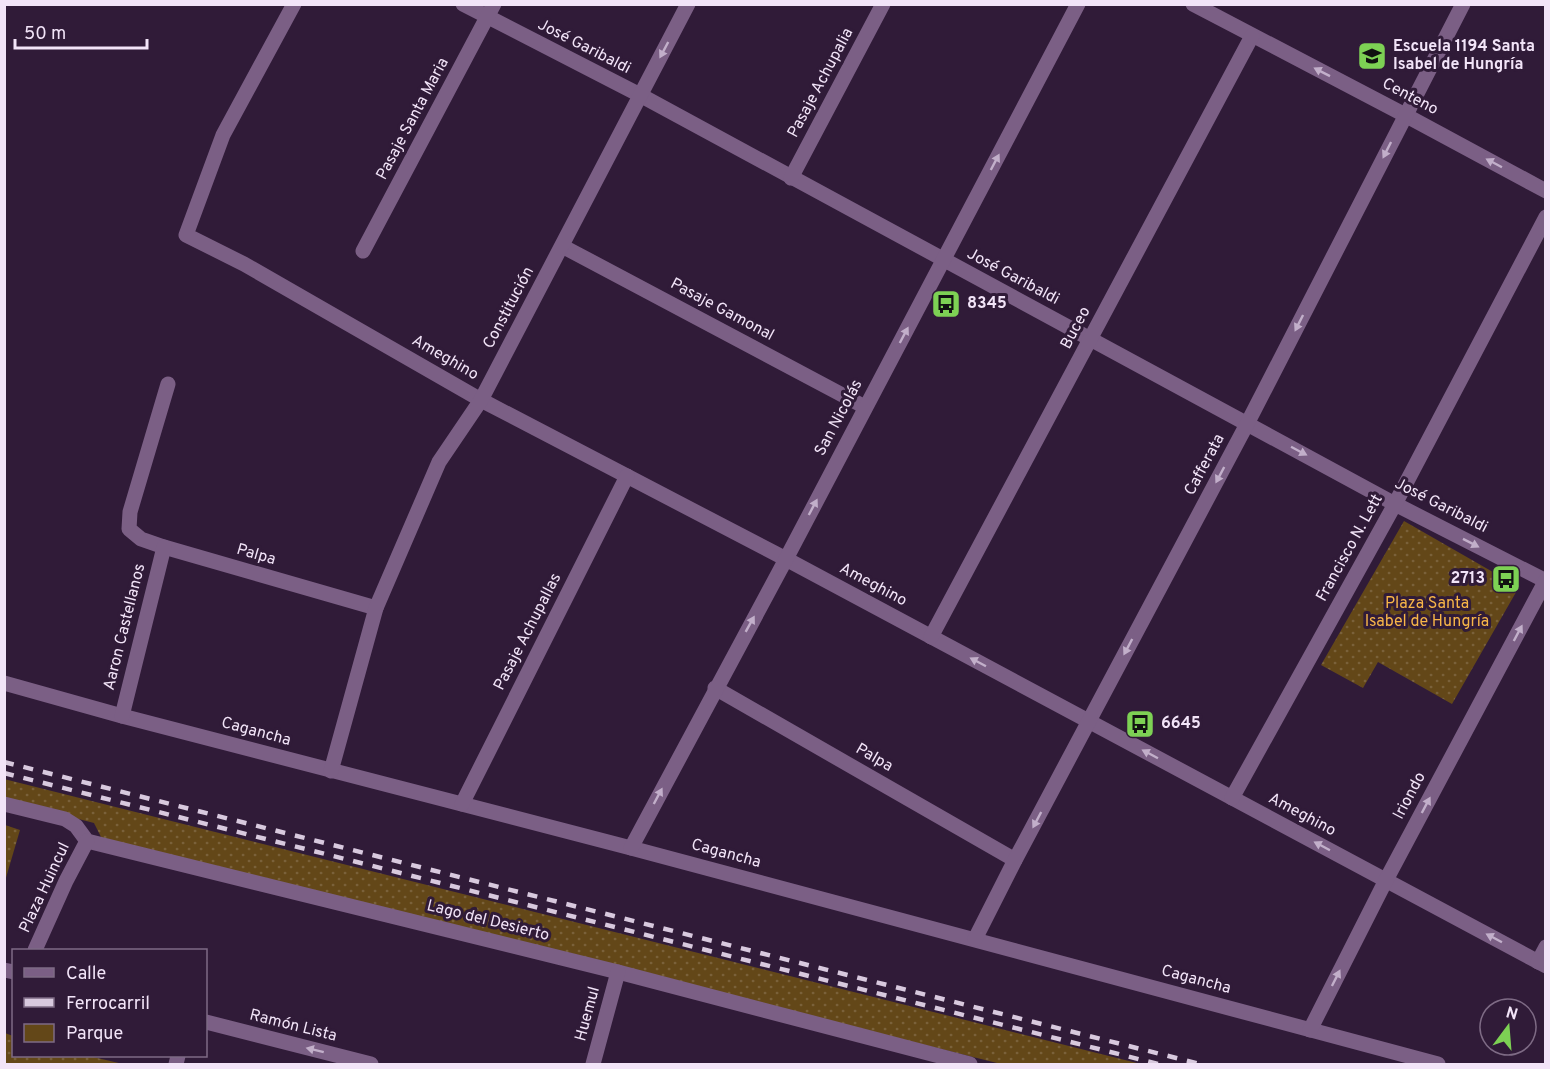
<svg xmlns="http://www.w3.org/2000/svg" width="1550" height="1069" viewBox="0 0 1550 1069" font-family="Overpass,sans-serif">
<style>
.green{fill:url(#green-dots)}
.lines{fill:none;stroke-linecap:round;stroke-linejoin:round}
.street{stroke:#7b5f85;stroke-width:15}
.rail{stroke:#d8c9de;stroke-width:4.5;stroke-dasharray:10 10;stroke-linecap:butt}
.oneway{fill:#c2afca}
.labels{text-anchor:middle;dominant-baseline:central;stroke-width:6;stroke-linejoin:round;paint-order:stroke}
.street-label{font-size:16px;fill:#f2e4f8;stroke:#301b38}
.poi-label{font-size:16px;font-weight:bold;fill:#f2e4f8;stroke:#301b38;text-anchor:start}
.park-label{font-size:16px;fill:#f8b648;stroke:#301b38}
</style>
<defs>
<pattern id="green-dots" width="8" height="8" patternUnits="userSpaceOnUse" patternTransform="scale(1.5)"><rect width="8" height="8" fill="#634718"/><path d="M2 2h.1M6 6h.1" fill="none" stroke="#7a613a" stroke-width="1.8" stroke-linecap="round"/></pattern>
</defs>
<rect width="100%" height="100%" fill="#301b38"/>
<g class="green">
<polygon points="1404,521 1519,587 1452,704 1378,662 1363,688 1321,665"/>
<polygon points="4,779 1141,1064 1001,1064 102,839 94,823 5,800"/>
<polygon points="5,825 20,830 5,881 4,825"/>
<polygon points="5,1033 13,1036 14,1056 89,1056 123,1064 5,1064"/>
</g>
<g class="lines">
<g class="street">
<polyline points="294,4 223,135 186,235 244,264 481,400 786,559 1546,966"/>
<polyline points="463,4 640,95 1395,504 1546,581"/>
<polyline points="1193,4 1405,115 1546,191"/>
<polyline points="791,178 883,4"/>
<polyline points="562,246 865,407"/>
<polyline points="363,251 494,4"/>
<polyline points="168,384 130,512 129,529 141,539 164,547 376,608"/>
<polyline points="931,637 1252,36"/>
<polyline points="4,683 122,716 631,848 1438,1064"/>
<polyline points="715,688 1015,860"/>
<polyline points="122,716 164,547"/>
<polyline points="331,771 376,608 439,462 481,400 688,4"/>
<polyline points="1232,798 1395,504 1546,217"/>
<polyline points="4,804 65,819 76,826 87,841 618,972 970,1064"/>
<polyline points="462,804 627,476"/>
<polyline points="631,848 786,559 1078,4"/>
<polyline points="975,939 1015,860 1247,424 1463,4"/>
<polyline points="35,950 66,881 87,841"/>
<polyline points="1538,962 1546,947"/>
<polyline points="4,970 14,972"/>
<polyline points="206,1022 371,1064"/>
<polyline points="1310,1030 1386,880 1546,580"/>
<polyline points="176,1064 178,1056"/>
<polyline points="593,1064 618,972"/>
</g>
<g class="rail">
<polyline points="4,762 1200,1064"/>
<polyline points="4,773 1158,1064"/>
</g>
</g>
<defs><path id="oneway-solid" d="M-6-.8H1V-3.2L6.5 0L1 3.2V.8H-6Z" transform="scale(1.5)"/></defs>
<g class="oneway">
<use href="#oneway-solid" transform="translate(664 50) rotate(118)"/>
<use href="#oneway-solid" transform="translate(1322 72) rotate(-153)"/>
<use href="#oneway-solid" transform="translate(1387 150) rotate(117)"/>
<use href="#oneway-solid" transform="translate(995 162) rotate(-62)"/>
<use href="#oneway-solid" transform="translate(1494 163) rotate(-152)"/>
<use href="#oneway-solid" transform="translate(1299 323) rotate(117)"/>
<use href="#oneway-solid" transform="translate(904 335) rotate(-62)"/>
<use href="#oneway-solid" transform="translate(1299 451) rotate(28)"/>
<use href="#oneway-solid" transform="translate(1220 475) rotate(118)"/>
<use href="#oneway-solid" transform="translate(813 507) rotate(-62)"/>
<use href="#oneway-solid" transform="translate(1471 543) rotate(27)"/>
<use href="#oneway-solid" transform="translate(750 624) rotate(-61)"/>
<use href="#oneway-solid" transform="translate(1518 633) rotate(-62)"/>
<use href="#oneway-solid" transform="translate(1128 647) rotate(118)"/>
<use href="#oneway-solid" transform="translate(978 662) rotate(-152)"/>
<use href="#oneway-solid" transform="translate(1150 754) rotate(-152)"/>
<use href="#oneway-solid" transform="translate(658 796) rotate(-62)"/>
<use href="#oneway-solid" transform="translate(1426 805) rotate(-62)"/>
<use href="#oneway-solid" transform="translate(1037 820) rotate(118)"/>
<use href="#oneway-solid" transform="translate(1322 846) rotate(-152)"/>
<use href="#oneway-solid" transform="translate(1494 938) rotate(-152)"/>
<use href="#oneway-solid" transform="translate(1336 978) rotate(-63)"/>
<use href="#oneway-solid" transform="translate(315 1050) rotate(-166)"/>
</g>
<defs>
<g id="school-square" transform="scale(1.5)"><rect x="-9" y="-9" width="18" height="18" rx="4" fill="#7dd154" stroke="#301b38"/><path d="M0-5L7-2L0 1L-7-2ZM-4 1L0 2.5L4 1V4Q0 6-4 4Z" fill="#111"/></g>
<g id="bus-square" transform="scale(1.5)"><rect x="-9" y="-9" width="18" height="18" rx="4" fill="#7dd154" stroke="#301b38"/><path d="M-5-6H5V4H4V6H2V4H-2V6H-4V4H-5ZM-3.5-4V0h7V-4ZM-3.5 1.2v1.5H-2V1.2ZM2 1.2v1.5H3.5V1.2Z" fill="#111"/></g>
</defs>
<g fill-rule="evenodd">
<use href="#school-square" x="1372" y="56"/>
<use href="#bus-square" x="946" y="304"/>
<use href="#bus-square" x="1506" y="579"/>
<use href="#bus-square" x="1140" y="724"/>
</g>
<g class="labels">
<g class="street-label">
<text transform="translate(584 47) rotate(27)">José Garibaldi</text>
<text transform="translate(821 83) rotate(-62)">Pasaje Achupalia</text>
<text transform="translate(1410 97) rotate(28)">Centeno</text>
<text transform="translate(413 119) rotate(-62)">Pasaje Santa Maria</text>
<text transform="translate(1013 277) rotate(28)">José Garibaldi</text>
<text transform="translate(509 308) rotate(-62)">Constitución</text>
<text transform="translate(722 310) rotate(28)">Pasaje Gamonal</text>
<text transform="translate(1076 328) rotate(-62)">Buceo</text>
<text transform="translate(445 358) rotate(30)">Ameghino</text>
<text transform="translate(839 418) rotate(-62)">San Nicolás</text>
<text transform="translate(1205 465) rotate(-62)">Cafferata</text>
<text transform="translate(1441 506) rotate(27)">José Garibaldi</text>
<text transform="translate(1350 548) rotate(-61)">Francisco N. Lett</text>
<text transform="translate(256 555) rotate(16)">Palpa</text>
<text transform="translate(873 585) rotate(28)">Ameghino</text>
<text transform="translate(125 627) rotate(-76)">Aaron Castellanos</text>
<text transform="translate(528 632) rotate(-63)">Pasaje Achupallas</text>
<text transform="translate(256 732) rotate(15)">Cagancha</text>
<text transform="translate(874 758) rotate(30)">Palpa</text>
<text transform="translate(1410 796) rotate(-62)">Iriondo</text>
<text transform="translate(1302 815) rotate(28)">Ameghino</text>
<text transform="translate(726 854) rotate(15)">Cagancha</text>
<text transform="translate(45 888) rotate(-65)">Plaza Huincul</text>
<text transform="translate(488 921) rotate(14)">Lago del Desierto</text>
<text transform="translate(1196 980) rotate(15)">Cagancha</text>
<text transform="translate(588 1014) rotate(-75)">Huemul</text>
<text transform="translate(293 1026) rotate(14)">Ramón Lista</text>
</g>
<g class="poi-label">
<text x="1393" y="47">Escuela 1194 Santa<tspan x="1393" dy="18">Isabel de Hungría</tspan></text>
<text x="967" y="304">8345</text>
<text x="1485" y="579" text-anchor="end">2713</text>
<text x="1161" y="724">6645</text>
</g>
<g class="park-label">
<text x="1427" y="604">Plaza Santa<tspan x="1427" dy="18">Isabel de Hungría</tspan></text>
</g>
</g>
<rect width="1550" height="1069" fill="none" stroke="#f2e4f8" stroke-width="12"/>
<rect x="12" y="949" width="195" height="108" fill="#301b38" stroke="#7e6b85" stroke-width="1.5"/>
<rect x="24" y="968" width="30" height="9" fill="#7b5f85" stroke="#7e6b85" stroke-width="1.5"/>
<text x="66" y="979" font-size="18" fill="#f2e4f8">Calle</text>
<rect x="24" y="998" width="30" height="9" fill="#d8c9de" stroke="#7e6b85" stroke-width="1.5"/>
<text x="66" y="1009" font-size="18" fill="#f2e4f8">Ferrocarril</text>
<rect x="24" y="1024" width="30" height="18" fill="#634718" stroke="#7e6b85" stroke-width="1.5"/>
<text x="66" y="1039" font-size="18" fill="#f2e4f8">Parque</text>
<g transform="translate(1508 1027) rotate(16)"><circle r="28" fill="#301b38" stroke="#7e6b85" stroke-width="1.5"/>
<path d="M0-4.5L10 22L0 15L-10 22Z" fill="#7dd154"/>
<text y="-9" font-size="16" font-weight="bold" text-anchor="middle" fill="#f2e4f8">N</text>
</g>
<path d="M15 39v9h132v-9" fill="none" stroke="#f2e4f8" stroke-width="3"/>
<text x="24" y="39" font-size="18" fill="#f2e4f8" stroke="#301b38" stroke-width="4.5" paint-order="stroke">50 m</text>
</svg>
